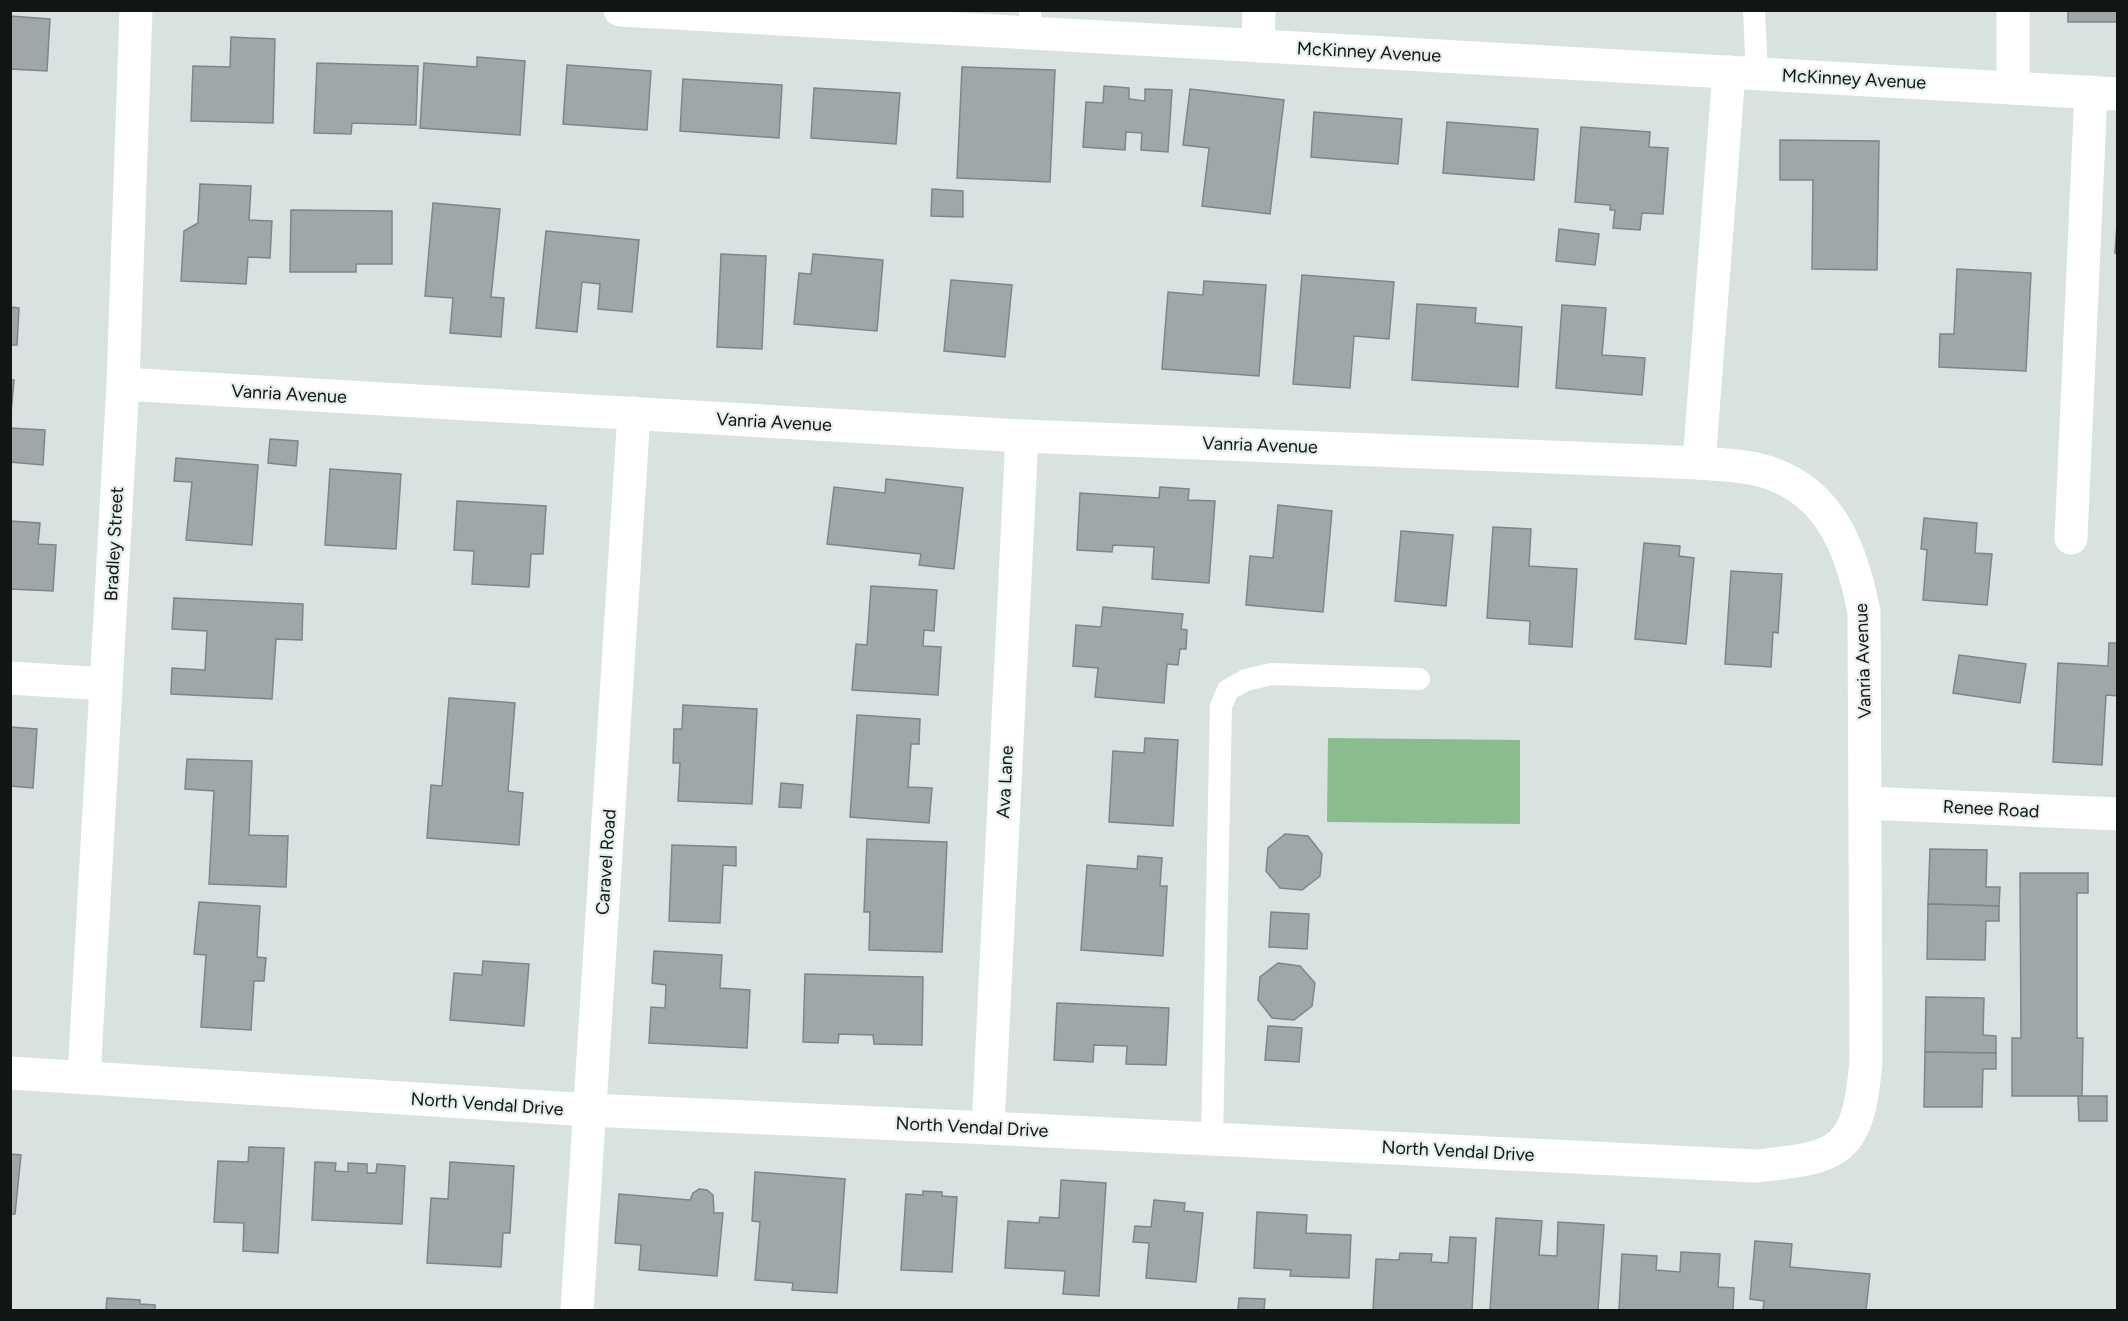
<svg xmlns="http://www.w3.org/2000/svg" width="2128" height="1321" viewBox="0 0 2128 1321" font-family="Figtree,sans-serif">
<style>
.green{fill:#8abc8f}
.building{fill:#9ea8a9;stroke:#7e8788;stroke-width:1.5}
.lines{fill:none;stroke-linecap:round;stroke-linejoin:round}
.lane{stroke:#fff;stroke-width:22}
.street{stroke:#fff;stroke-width:33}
.secondary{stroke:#fff;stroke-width:33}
.labels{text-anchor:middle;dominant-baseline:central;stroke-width:4.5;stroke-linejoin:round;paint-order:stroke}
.street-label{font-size:18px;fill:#111514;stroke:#e6efee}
</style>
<rect width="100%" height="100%" fill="#d8e2e1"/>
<polygon class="green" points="1328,738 1520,740 1520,824 1327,822"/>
<g class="building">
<rect x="2068" y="10" width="50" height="12"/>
<polygon points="10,16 50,19 47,71 10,69"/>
<polygon points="231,37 275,39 273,123 191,121 193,66 230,67"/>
<polygon points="477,57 525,61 520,135 420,128 424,63 477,67"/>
<polygon points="317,63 418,66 416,125 352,123 351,134 314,133"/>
<polygon points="567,65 651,71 647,130 563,124"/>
<polygon points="962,67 1055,70 1050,182 957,178"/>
<polygon points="683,79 782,85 779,138 680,131"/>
<polygon points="1104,86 1129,88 1129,99 1145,101 1145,89 1172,90 1168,152 1141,150 1142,133 1126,132 1125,150 1083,147 1086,102 1103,103"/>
<polygon points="814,88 900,93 896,144 811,138"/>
<polygon points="1190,89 1284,100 1270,214 1202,206 1209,148 1183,145"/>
<polygon points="1314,112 1402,119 1398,164 1311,157"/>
<polygon points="1447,122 1538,129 1534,180 1443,173"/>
<polygon points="1581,127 1650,132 1649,147 1668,148 1663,214 1642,213 1640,230 1613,228 1615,210 1610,210 1610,205 1575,202"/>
<polygon points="1780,140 1879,141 1877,270 1812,269 1813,180 1780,180"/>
<polygon points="200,184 251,186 249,220 272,221 270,258 248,257 246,284 181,281 184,231 198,223"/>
<polygon points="932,189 963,191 963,217 931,216"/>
<polygon points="433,203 500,209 491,297 504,298 501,337 450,333 453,298 425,296"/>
<polygon points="2118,209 2118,253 2115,253"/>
<polygon points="291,210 392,211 392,264 356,264 356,272 290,272"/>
<polygon points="1559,229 1599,234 1595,265 1556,261"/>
<polygon points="546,231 639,240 632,312 598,309 600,284 582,282 577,332 536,328"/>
<polygon points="721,254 766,256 762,349 717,347"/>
<polygon points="813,254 883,260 877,331 794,324 799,273 811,274"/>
<polygon points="1957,269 2031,273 2026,371 1939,367 1940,334 1954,334"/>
<polygon points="1302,275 1394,282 1389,339 1354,336 1350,388 1293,384"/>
<polygon points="951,280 1012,285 1005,357 944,351"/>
<polygon points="1204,281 1266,285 1259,376 1162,369 1168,292 1203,295"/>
<polygon points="1417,304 1476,308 1475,323 1522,327 1518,387 1412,380"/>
<polygon points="1562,305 1606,308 1602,355 1645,358 1642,395 1556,388"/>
<polygon points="10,307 19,308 17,345 10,345"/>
<polygon points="10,379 14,380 10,425"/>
<polygon points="10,428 45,430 43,465 10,462"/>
<polygon points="270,439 298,441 296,466 268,463"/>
<polygon points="176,458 258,465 252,545 186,540 192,482 174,481"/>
<polygon points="330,469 401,474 396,549 325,545"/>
<polygon points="886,479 963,488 954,569 919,565 921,554 827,544 834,487 885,493"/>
<polygon points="1160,487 1189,489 1188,500 1215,501 1209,583 1152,579 1154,547 1113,545 1112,552 1077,550 1080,493 1159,498"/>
<polygon points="457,501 546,506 543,554 531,554 529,587 472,584 474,551 454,550"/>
<polygon points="1278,505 1332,511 1323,612 1246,605 1250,556 1273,558"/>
<polygon points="1924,518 1977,523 1975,553 1992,554 1987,605 1923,600 1927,550 1921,549"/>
<polygon points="10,521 40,523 38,544 56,545 53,591 10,589"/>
<polygon points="1493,527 1531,529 1529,566 1577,569 1572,647 1529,644 1530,621 1487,618"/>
<polygon points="1401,531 1453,535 1446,606 1395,601"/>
<polygon points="1644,543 1680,546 1679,556 1694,558 1686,644 1635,639"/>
<polygon points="1731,571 1782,574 1778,633 1773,632 1771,667 1725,664"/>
<polygon points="871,586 937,590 934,631 924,630 923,646 941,647 938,695 852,690 856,644 867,645"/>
<polygon points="174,598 303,604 302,640 276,639 272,699 171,694 172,668 205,670 207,631 172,629"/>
<polygon points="1103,607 1183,614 1181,629 1187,630 1186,649 1180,649 1178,665 1167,664 1164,703 1095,697 1098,668 1073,666 1076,625 1101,627"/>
<polygon points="2109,643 2118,643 2118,696 2106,695 2102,765 2053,762 2058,663 2108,666"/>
<polygon points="1959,655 2026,664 2020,703 1953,693"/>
<polygon points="449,698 515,703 508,791 523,793 519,845 427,838 431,785 442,786"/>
<polygon points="683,705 757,709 752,804 678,801 680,763 673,763 674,729 682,729"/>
<polygon points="857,715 920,719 919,744 911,744 908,787 932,788 929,823 850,817"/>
<polygon points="10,727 37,729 33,788 10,786"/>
<polygon points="1145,738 1178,740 1173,826 1109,822 1113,751 1144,753"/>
<polygon points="187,759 252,761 249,835 288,836 286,887 209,884 214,791 185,789"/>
<polygon points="781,783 803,785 801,808 779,807"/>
<polygon points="1285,834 1308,836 1322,854 1320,876 1302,890 1280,888 1266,871 1268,848"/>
<polygon points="867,839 947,842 942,952 869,950 870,912 864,912"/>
<polygon points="672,845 736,847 736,866 723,865 720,923 669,921"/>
<polygon points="1930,849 1987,850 1986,887 2000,887 1999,906 1928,904"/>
<polygon points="1138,856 1162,858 1160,886 1167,886 1163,956 1081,950 1087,865 1137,869"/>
<polygon points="2020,873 2088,873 2088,893 2077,893 2077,1038 2083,1038 2082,1096 2012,1096 2012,1038 2021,1038"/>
<polygon points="199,902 260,906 257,957 266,958 264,981 254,981 251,1030 201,1027 206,955 194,954"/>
<polygon points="1928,904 1999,906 1999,921 1986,921 1985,960 1927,959"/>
<polygon points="1271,912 1309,914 1307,949 1269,947"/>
<polygon points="654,951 722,955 720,988 750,990 747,1048 649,1043 651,1007 665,1008 666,985 652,983"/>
<polygon points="483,961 529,964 524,1026 450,1020 454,973 482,975"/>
<polygon points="1278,963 1300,966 1315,983 1312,1006 1294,1020 1272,1018 1258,1000 1260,977"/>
<polygon points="805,974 923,977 922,1045 874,1044 873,1035 839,1034 838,1043 803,1042"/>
<polygon points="1926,997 1984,998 1983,1035 1996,1036 1996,1053 1925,1052"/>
<polygon points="1057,1003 1169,1008 1166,1065 1126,1064 1127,1046 1094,1045 1093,1062 1054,1060"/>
<polygon points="1268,1026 1302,1028 1299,1062 1265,1060"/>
<polygon points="1925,1052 1996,1053 1996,1069 1983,1069 1982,1107 1924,1107"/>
<polygon points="2078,1096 2107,1096 2107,1121 2079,1121"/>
<polygon points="249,1147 284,1148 278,1253 243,1251 244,1223 214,1222 218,1161 248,1162"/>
<polygon points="10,1154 21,1155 15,1214 10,1214"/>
<polygon points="315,1162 336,1163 335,1171 348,1172 348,1163 367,1164 367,1173 376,1173 377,1164 405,1166 402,1224 312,1220"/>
<polygon points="450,1162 514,1166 510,1233 503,1233 501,1267 427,1263 431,1198 448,1199"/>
<polygon points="755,1172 845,1179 837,1293 792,1290 793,1283 755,1280 760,1222 752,1221"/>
<polygon points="1061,1180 1106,1183 1099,1296 1063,1294 1065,1271 1005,1268 1008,1221 1039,1223 1040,1217 1059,1218"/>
<polygon points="699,1189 707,1190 713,1195 714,1213 723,1213 717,1276 639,1270 641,1245 615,1243 619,1194 690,1200 693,1193"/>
<polygon points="923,1191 942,1192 942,1196 957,1197 952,1272 901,1270 906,1194 923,1195"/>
<polygon points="1154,1200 1185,1203 1184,1211 1203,1213 1196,1282 1146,1278 1149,1243 1133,1242 1135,1226 1151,1227"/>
<polygon points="1257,1212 1307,1215 1306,1233 1351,1235 1349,1278 1290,1276 1291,1270 1254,1268"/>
<polygon points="1496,1218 1542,1221 1539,1255 1557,1256 1558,1222 1604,1225 1598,1310 1490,1310"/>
<polygon points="1450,1237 1476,1238 1472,1310 1373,1310 1376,1259 1399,1260 1400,1253 1432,1254 1431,1262 1448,1263"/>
<polygon points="1755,1241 1792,1244 1790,1267 1870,1274 1866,1310 1763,1310 1764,1301 1750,1299"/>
<polygon points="1681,1252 1720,1254 1718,1287 1734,1288 1733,1310 1619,1310 1622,1254 1657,1256 1656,1270 1680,1272"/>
<polygon points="107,1298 140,1300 140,1304 155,1305 155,1310 106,1310"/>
<polygon points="1239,1298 1265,1299 1264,1310 1238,1310"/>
</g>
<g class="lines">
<g class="lane">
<polyline points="1030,10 1031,33"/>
<polyline points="1754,10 1757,74"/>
<polyline points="1212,1139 1221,706 1228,690 1246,680 1272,674 1419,679"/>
</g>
<g class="street">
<polyline points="2013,10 2013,88"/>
<polyline points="1699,463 1729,72"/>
<polyline points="2071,538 2091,92"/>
<polyline points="10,678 106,684"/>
<polyline points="1865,803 2118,814"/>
<path d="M 10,1073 L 590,1110 L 988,1128 L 1754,1166 C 1842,1158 1858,1152 1866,1061 L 1864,612 C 1852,551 1832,493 1767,472 C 1746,465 1721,465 1699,463 L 1022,436 L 123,384"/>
<polyline points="84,1077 123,384 136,10"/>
<polyline points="988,1128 1022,436"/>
<polyline points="577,1310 634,413"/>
</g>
<g class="secondary">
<polyline points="620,10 2118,94"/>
<polyline points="1258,46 1259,10"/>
</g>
</g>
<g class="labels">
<g class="street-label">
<text transform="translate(1369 52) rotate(3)">McKinney Avenue</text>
<text transform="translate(1854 79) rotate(3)">McKinney Avenue</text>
<text transform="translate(289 394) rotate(3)">Vanria Avenue</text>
<text transform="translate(774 422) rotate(3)">Vanria Avenue</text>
<text transform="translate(1260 445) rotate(2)">Vanria Avenue</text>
<text transform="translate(114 544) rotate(-87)">Bradley Street</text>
<text transform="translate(1863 661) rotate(-92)">Vanria Avenue</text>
<text transform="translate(1005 782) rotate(-87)">Ava Lane</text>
<text transform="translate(1991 809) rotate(3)">Renee Road</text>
<text transform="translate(606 862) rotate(-86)">Caravel Road</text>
<text transform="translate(487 1104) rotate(4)">North Vendal Drive</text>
<text transform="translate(972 1127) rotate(3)">North Vendal Drive</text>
<text transform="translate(1458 1151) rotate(3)">North Vendal Drive</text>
</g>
</g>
<rect width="2128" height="1321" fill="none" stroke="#111514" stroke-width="24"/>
</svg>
